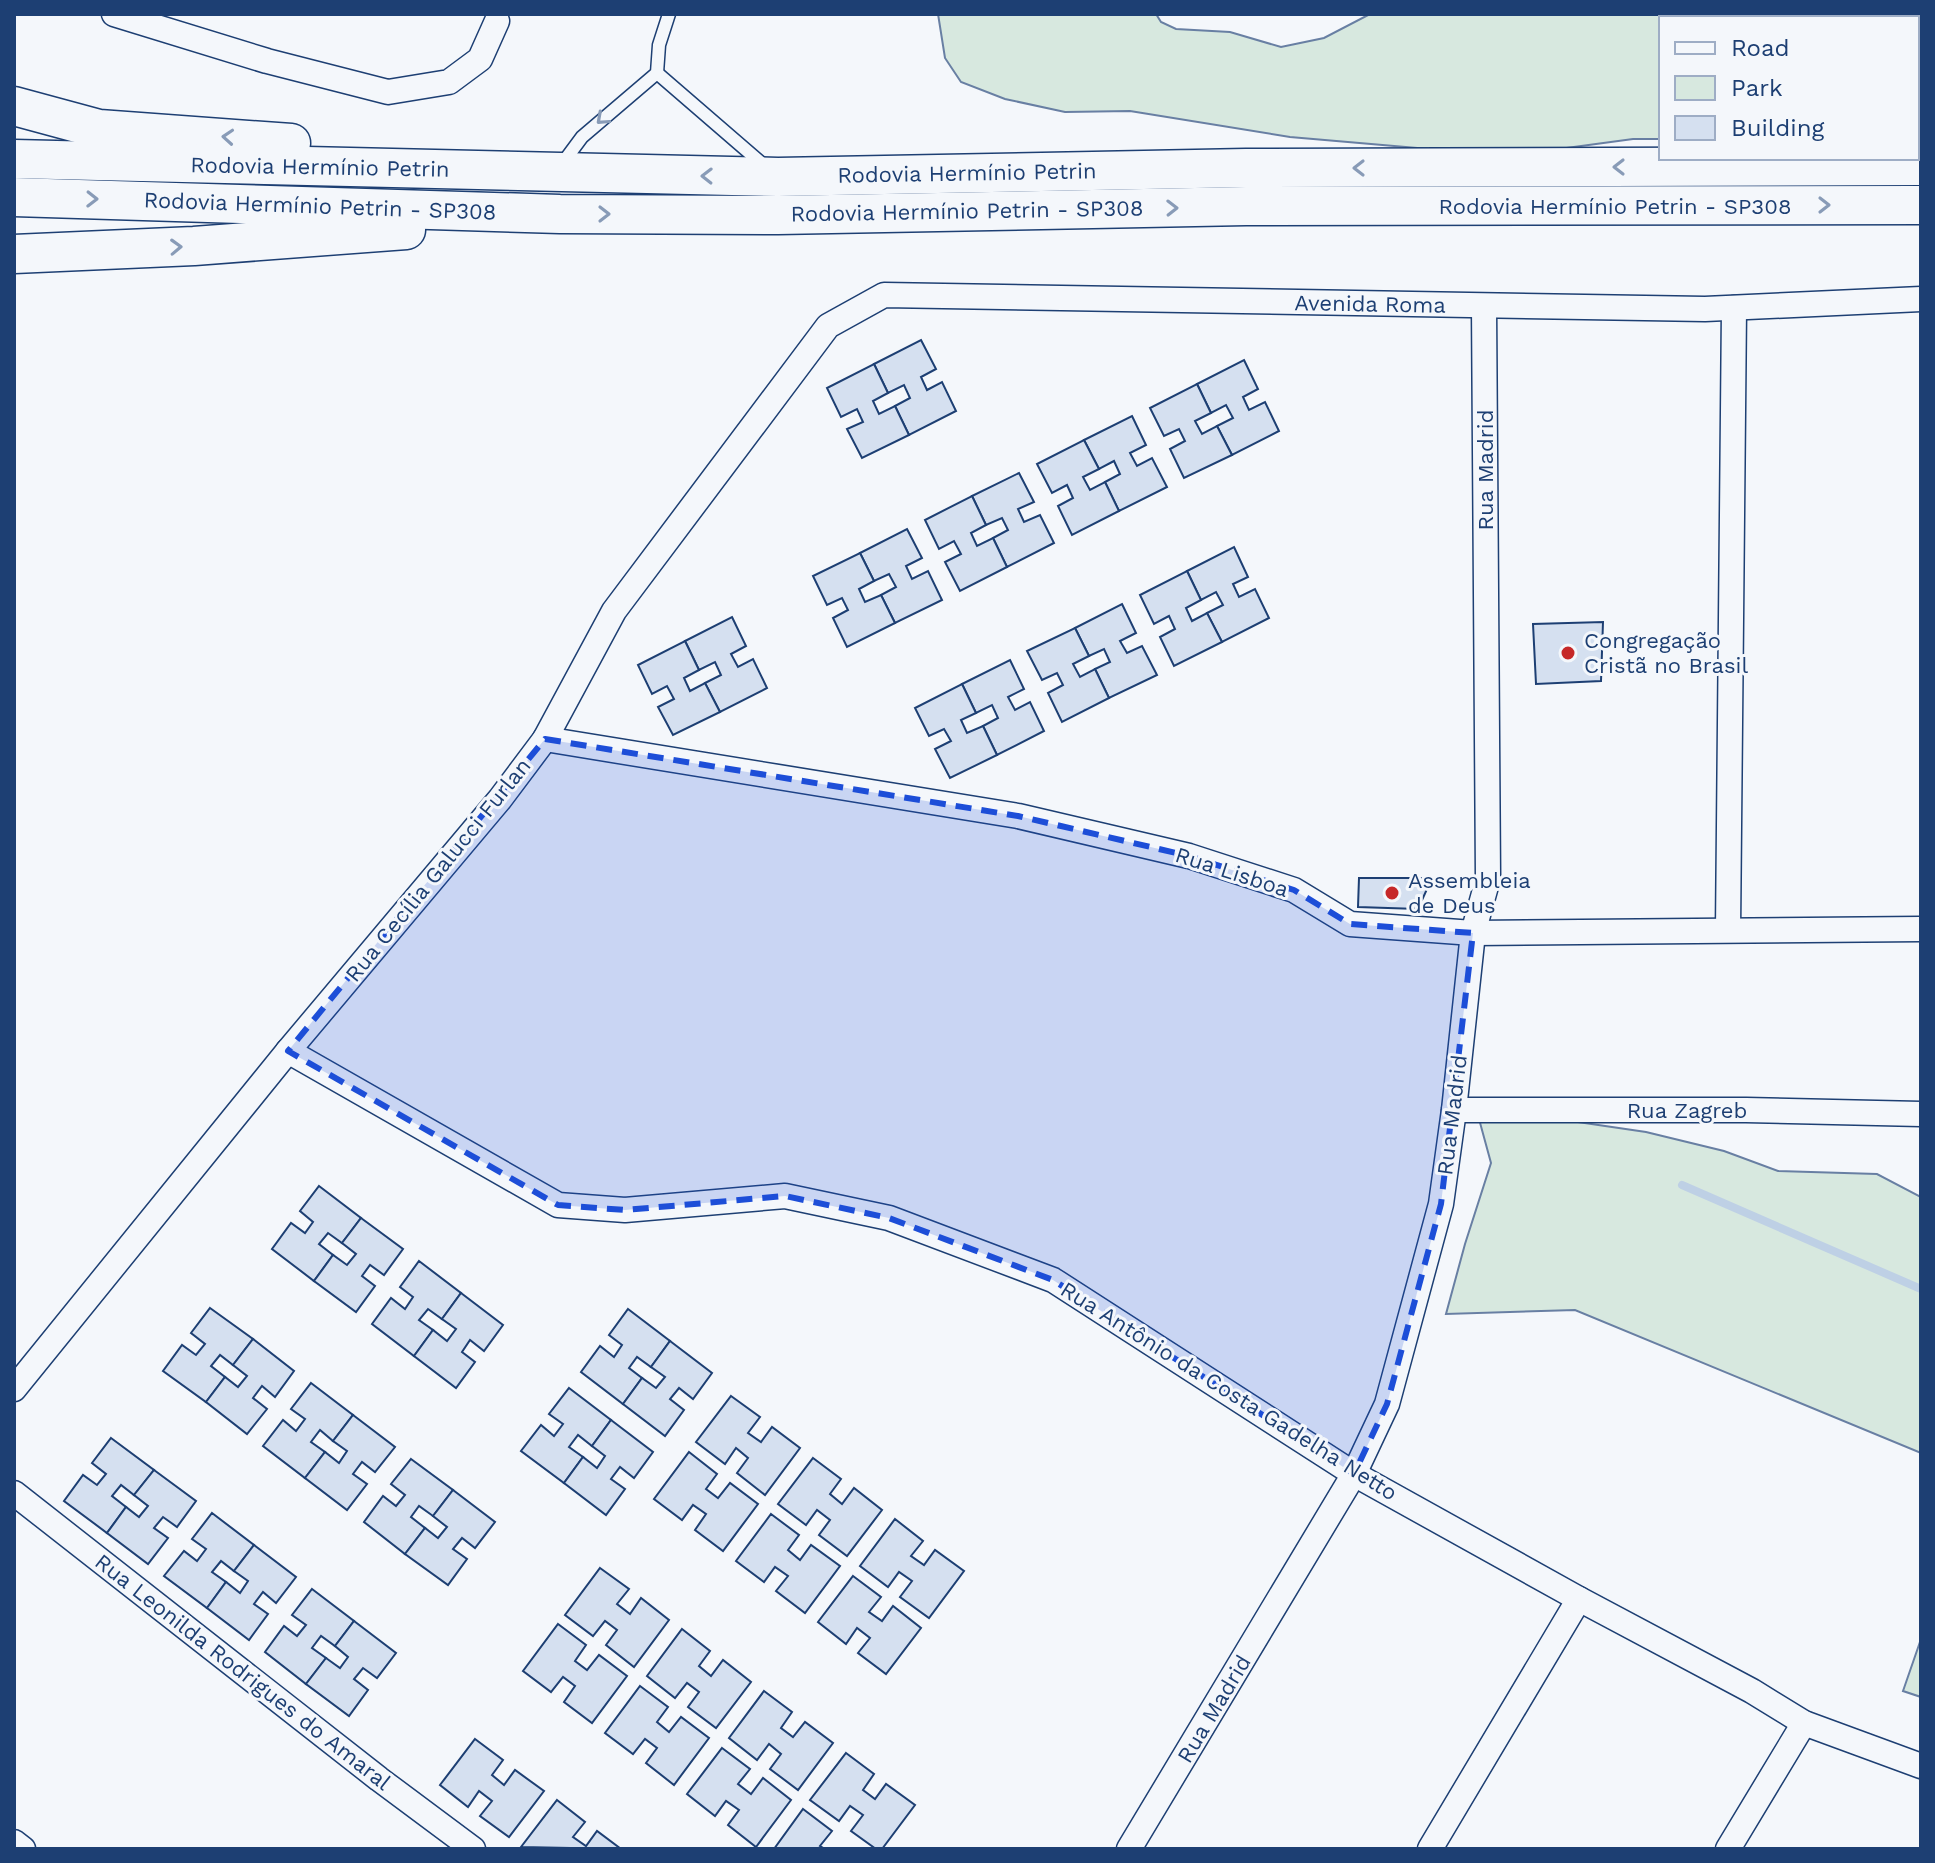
<svg xmlns="http://www.w3.org/2000/svg" width="1935" height="1863" viewBox="0 0 1935 1863" font-family="'Work Sans',sans-serif">
<style>
.green{fill:#d7e8df;stroke:#687fa3;stroke-width:2}
.lines{fill:none;stroke-linecap:round;stroke-linejoin:round}
.stream{stroke:#bed0e5;stroke-width:8}
.building{fill:#d5e0f0;stroke:#1d3f73;stroke-width:2}
.service-casing{stroke:#1d3f73;stroke-width:15}
.minor-casing{stroke:#1d3f73;stroke-width:27}
.primary-casing{stroke:#1d3f73;stroke-width:41}
.service{stroke:#f4f7fb;stroke-width:12}
.minor{stroke:#f4f7fb;stroke-width:24}
.primary{stroke:#f4f7fb;stroke-width:38}
.oneway{stroke:#889bb7}
.marked{fill:#1d4ed8;fill-opacity:0.2;stroke:#1d4ed8;stroke-width:6;stroke-dasharray:16 10;stroke-linejoin:round}
.poi-dot{fill:#c62828;stroke:#f4f7fb;stroke-width:3}
.labels{text-anchor:middle;dominant-baseline:central;stroke-width:6;stroke-linejoin:round;paint-order:stroke}
.street-label{font-size:22px;fill:#1d3f73;stroke:#f4f7fb}
.poi-label{font-size:22px;fill:#1d3f73;stroke:#f4f7fb;text-anchor:start}
</style>
<rect width="100%" height="100%" fill="#f4f7fb"/>
<g class="green">
<polygon points="938,14 1156,14 1161,22 1176,29 1230,32 1281,47 1324,38 1370,14 1780,14 1781,18 1661,18 1661,139 1633,139 1559,149 1452,151 1290,137 1130,111 1065,112 1005,99 961,82 945,58"/>
<polygon points="1537,1116 1646,1132 1724,1151 1778,1171 1877,1174 1921,1197 1921,1453 1575,1310 1446,1314 1465,1244 1491,1163 1479,1119"/>
<polygon points="1921,1639 1921,1697 1903,1691"/>
</g>
<g class="lines">
<polyline class="stream" points="1682,1185 1921,1289"/>
</g>
<g class="building">
<polygon points="921,340 936,369 921,377 927,390 942,382 956,411 909,435 895,406 910,398 904,385 888,393 874,364"/>
<polygon points="1244,360 1258,389 1243,397 1249,410 1265,402 1279,431 1232,455 1217,426 1233,418 1226,405 1211,413 1197,384"/>
<polygon points="874,364 888,393 873,401 879,414 895,406 909,435 862,458 847,429 863,422 857,409 841,417 827,388"/>
<polygon points="1197,384 1211,413 1195,421 1202,434 1217,426 1232,455 1184,478 1170,449 1185,441 1179,429 1164,436 1150,408"/>
<polygon points="1132,416 1146,445 1130,453 1137,466 1152,458 1167,487 1119,511 1105,482 1120,474 1114,461 1099,469 1084,440"/>
<polygon points="1084,440 1099,469 1083,477 1090,490 1105,482 1119,511 1072,535 1058,506 1073,498 1067,485 1052,493 1037,464"/>
<polygon points="1019,473 1034,502 1018,509 1024,522 1040,515 1054,543 1007,567 993,538 1008,530 1002,518 986,525 972,496"/>
<polygon points="972,496 986,525 971,533 977,546 993,538 1007,567 960,591 945,562 961,554 954,541 939,549 925,520"/>
<polygon points="907,529 922,558 906,566 912,579 928,571 942,600 895,623 881,595 896,587 889,574 874,581 860,553"/>
<polygon points="1234,547 1248,577 1233,584 1239,597 1255,589 1269,618 1222,642 1207,613 1223,605 1216,592 1201,600 1187,571"/>
<polygon points="860,553 874,581 859,589 865,602 881,595 895,623 847,647 833,618 848,610 842,598 827,605 813,576"/>
<polygon points="1187,571 1201,600 1186,608 1192,621 1207,613 1222,642 1174,666 1160,637 1175,629 1169,616 1154,624 1140,595"/>
<polygon points="1122,604 1136,633 1120,641 1127,653 1142,646 1157,675 1109,698 1095,669 1110,662 1104,649 1089,656 1075,628"/>
<polygon points="732,617 746,646 731,654 738,667 753,659 767,688 720,712 705,683 721,675 715,662 699,670 685,641"/>
<polygon points="1603,622 1601,681 1536,684 1533,624"/>
<polygon points="1075,628 1089,656 1073,664 1080,677 1095,669 1109,698 1062,722 1048,693 1063,685 1057,673 1042,680 1027,651"/>
<polygon points="685,641 699,670 684,678 690,691 705,683 720,712 673,735 658,707 674,699 667,686 652,694 638,665"/>
<polygon points="1010,660 1024,689 1008,697 1015,710 1030,702 1044,731 997,755 983,726 998,718 992,705 976,713 962,684"/>
<polygon points="962,684 976,713 961,720 967,733 983,726 997,755 950,778 935,749 951,741 944,729 929,736 915,708"/>
<polygon points="1359,878 1432,878 1418,909 1358,907"/>
<polygon points="319,1186 361,1218 342,1243 328,1233 319,1244 333,1255 314,1281 272,1249 291,1223 305,1233 313,1222 300,1211"/>
<polygon points="361,1218 403,1249 384,1275 370,1265 362,1276 375,1286 356,1312 314,1281 333,1255 347,1265 356,1254 342,1243"/>
<polygon points="419,1261 461,1293 442,1319 428,1309 419,1320 433,1330 414,1356 372,1324 391,1298 405,1309 413,1297 400,1287"/>
<polygon points="461,1293 503,1325 484,1351 470,1340 462,1352 475,1362 456,1388 414,1356 433,1330 447,1341 456,1329 442,1319"/>
<polygon points="210,1308 253,1339 233,1365 220,1355 211,1366 225,1377 206,1402 163,1371 182,1345 196,1355 205,1344 191,1333"/>
<polygon points="628,1309 670,1341 651,1367 637,1357 629,1368 642,1378 623,1404 581,1372 600,1346 614,1357 622,1345 609,1335"/>
<polygon points="253,1339 294,1371 275,1397 262,1386 253,1398 267,1409 247,1434 206,1402 225,1377 238,1387 247,1376 233,1365"/>
<polygon points="670,1341 712,1373 693,1399 679,1388 670,1399 684,1410 665,1436 623,1404 642,1378 656,1388 665,1377 651,1367"/>
<polygon points="311,1383 353,1415 333,1441 320,1430 311,1442 325,1452 305,1478 263,1446 283,1420 296,1431 305,1419 291,1409"/>
<polygon points="569,1388 611,1420 592,1446 578,1435 569,1447 583,1457 564,1483 521,1451 541,1425 554,1436 563,1424 549,1414"/>
<polygon points="731,1396 760,1417 748,1433 761,1442 772,1427 800,1448 765,1495 737,1473 748,1458 736,1448 725,1464 696,1442"/>
<polygon points="353,1415 395,1447 375,1472 362,1462 353,1474 367,1484 347,1510 305,1478 325,1452 339,1463 347,1451 333,1441"/>
<polygon points="611,1420 653,1452 634,1478 620,1467 611,1479 625,1489 606,1515 564,1483 583,1457 597,1468 605,1456 592,1446"/>
<polygon points="111,1438 154,1470 134,1495 121,1485 112,1496 126,1507 107,1533 64,1501 83,1475 97,1485 106,1474 92,1463"/>
<polygon points="689,1452 717,1474 706,1489 718,1498 730,1483 758,1504 723,1551 695,1530 706,1514 693,1505 682,1520 654,1499"/>
<polygon points="813,1458 841,1479 830,1494 842,1504 854,1488 882,1510 847,1556 819,1535 830,1520 817,1510 806,1525 778,1504"/>
<polygon points="411,1459 453,1490 433,1516 419,1506 411,1517 425,1528 405,1554 364,1522 383,1496 396,1506 405,1495 391,1484"/>
<polygon points="154,1470 196,1501 177,1527 163,1517 154,1528 168,1538 148,1564 107,1533 126,1507 139,1517 148,1506 134,1495"/>
<polygon points="453,1490 495,1522 475,1548 462,1538 453,1549 467,1559 448,1585 405,1554 425,1528 438,1538 447,1527 433,1516"/>
<polygon points="212,1513 254,1545 234,1571 221,1561 212,1572 226,1582 207,1608 164,1576 184,1551 197,1561 206,1549 192,1539"/>
<polygon points="771,1514 799,1535 788,1550 800,1560 811,1545 840,1566 805,1613 776,1591 788,1576 775,1567 764,1582 736,1561"/>
<polygon points="895,1519 923,1541 911,1556 924,1565 935,1550 964,1571 929,1618 900,1597 912,1581 899,1572 888,1587 860,1566"/>
<polygon points="254,1545 296,1577 276,1603 263,1592 254,1604 268,1614 249,1640 207,1608 226,1582 240,1593 248,1581 234,1571"/>
<polygon points="600,1568 629,1589 617,1604 630,1614 641,1598 669,1620 634,1667 606,1645 617,1630 605,1621 593,1636 565,1615"/>
<polygon points="853,1576 881,1597 869,1612 882,1621 893,1606 921,1628 886,1674 858,1653 870,1638 857,1628 846,1644 818,1622"/>
<polygon points="312,1589 354,1621 335,1646 321,1636 312,1648 326,1658 306,1684 265,1652 284,1626 297,1636 306,1625 292,1615"/>
<polygon points="354,1621 396,1653 377,1678 363,1668 354,1679 368,1690 349,1716 306,1684 326,1658 340,1668 348,1657 335,1646"/>
<polygon points="558,1624 586,1645 575,1661 587,1670 599,1655 627,1676 592,1723 564,1702 575,1686 563,1677 551,1692 523,1671"/>
<polygon points="682,1629 710,1651 699,1666 711,1676 723,1660 751,1682 716,1728 688,1707 699,1692 687,1683 675,1698 647,1676"/>
<polygon points="640,1686 668,1707 657,1722 669,1732 681,1717 709,1738 674,1785 646,1763 657,1748 645,1739 633,1754 605,1733"/>
<polygon points="764,1691 792,1712 781,1728 793,1737 805,1722 833,1743 798,1790 770,1769 781,1754 769,1744 757,1760 729,1738"/>
<polygon points="475,1739 503,1760 492,1775 504,1785 515,1770 544,1791 509,1837 480,1816 492,1801 479,1791 468,1807 440,1785"/>
<polygon points="722,1748 750,1769 738,1784 751,1794 763,1778 791,1800 756,1847 728,1825 739,1810 726,1801 715,1816 687,1794"/>
<polygon points="846,1753 874,1774 863,1790 875,1799 886,1784 915,1805 882,1849 876,1849 851,1831 863,1815 850,1806 839,1821 810,1800"/>
<polygon points="557,1800 585,1822 573,1837 586,1846 597,1831 621,1849 521,1847"/>
<polygon points="803,1809 832,1831 820,1846 825,1849 774,1849"/>
</g>
<g class="lines">
<g class="service-casing">
<g id="service">
<polyline points="657,73 767,168"/>
<polyline points="562,164 582,137 657,73 659,45 669,14"/>
</g>
</g>
<g class="minor-casing">
<g id="minor">
<polyline points="114,14 267,61 388,92 449,82 480,59 497,21"/>
<polyline points="545,739 1018,816 1189,856 1294,890 1350,924 1473,933 1921,929"/>
<polyline points="1728,930 1734,308"/>
<polyline points="288,1051 558,1205 625,1210 785,1196 889,1218 1053,1280 1354,1474 1579,1599 1752,1691 1804,1723 1921,1766"/>
<polyline points="1454,1110 1746,1110 1921,1114"/>
<polyline points="14,1389 288,1051 500,799 545,739 614,611 828,326 884,295 1705,309 1921,299"/>
<polyline points="14,1493 379,1779 473,1849"/>
<polyline points="14,1842 23,1849"/>
<polyline points="1129,1849 1354,1474 1387,1404 1441,1204 1454,1110 1473,933 1488,879 1484,306"/>
<polyline points="1430,1849 1579,1599"/>
<polyline points="1728,1849 1804,1723"/>
</g>
</g>
<g class="primary-casing">
<g id="primary">
<polyline points="14,106 99,129 291,143"/>
<polyline points="14,159 778,177 1246,168 1921,166"/>
<polyline points="14,197 560,214 778,215 1246,206 1921,205"/>
<polyline points="14,254 194,246 406,230"/>
</g>
</g>
<use href="#service" class="service"/>
<use href="#minor" class="minor"/>
<use href="#primary" class="primary"/>
</g>
<defs><path id="oneway-chevron" d="M-2-3.5L2.5 0L-2 3.5" fill="none" stroke-width="1.6" stroke-linecap="round" stroke-linejoin="round" transform="scale(2)"/></defs>
<g class="oneway">
<use href="#oneway-chevron" transform="translate(602 119) rotate(138)"/>
<use href="#oneway-chevron" transform="translate(228 137) rotate(-176)"/>
<use href="#oneway-chevron" transform="translate(1619 167) rotate(180)"/>
<use href="#oneway-chevron" transform="translate(1359 168) rotate(180)"/>
<use href="#oneway-chevron" transform="translate(707 176) rotate(-179)"/>
<use href="#oneway-chevron" transform="translate(92 199) rotate(1)"/>
<use href="#oneway-chevron" transform="translate(1824 205)"/>
<use href="#oneway-chevron" transform="translate(1172 208) rotate(-1)"/>
<use href="#oneway-chevron" transform="translate(604 214)"/>
<use href="#oneway-chevron" transform="translate(176 247) rotate(-2)"/>
</g>
<path class="marked" d="M 545,739 L 1018,816 L 1189,856 L 1294,890 L 1350,924 L 1473,933 L 1441,1204 L 1387,1404 L 1354,1474 L 1053,1280 L 889,1218 L 785,1196 L 625,1210 L 558,1205 L 288,1051 Z"/>
<g class="poi-dot">
<circle cx="1568" cy="653" r="8"/>
<circle cx="1392" cy="893" r="8"/>
</g>
<g class="labels">
<g class="street-label">
<text transform="translate(320 167) rotate(1)">Rodovia Hermínio Petrin</text>
<text transform="translate(967 173) rotate(-1)">Rodovia Hermínio Petrin</text>
<text transform="translate(320 206) rotate(2)">Rodovia Hermínio Petrin - SP308</text>
<text x="1615" y="206">Rodovia Hermínio Petrin - SP308</text>
<text transform="translate(967 211) rotate(-1)">Rodovia Hermínio Petrin - SP308</text>
<text transform="translate(1370 304) rotate(1)">Avenida Roma</text>
<text transform="translate(1485 470) rotate(-90)">Rua Madrid</text>
<text transform="translate(438 870) rotate(-51)">Rua Cecília Galucci Furlan</text>
<text transform="translate(1232 872) rotate(18)">Rua Lisboa</text>
<text x="1687" y="1110">Rua Zagreb</text>
<text transform="translate(1452 1115) rotate(-83)">Rua Madrid</text>
<text transform="translate(1229 1391) rotate(32)">Rua Antônio da Costa Gadelha Netto</text>
<text transform="translate(243 1672) rotate(38)">Rua Leonilda Rodrigues do Amaral</text>
<text transform="translate(1214 1709) rotate(-59)">Rua Madrid</text>
</g>
<g class="poi-label">
<text x="1584" y="640">Congregação<tspan x="1584" dy="25">Cristã no Brasil</tspan></text>
<text x="1408" y="880">Assembleia<tspan x="1408" dy="25">de Deus</tspan></text>
</g>
</g>
<rect width="1935" height="1863" fill="none" stroke="#1d3f73" stroke-width="32"/>
<rect x="1659" y="16" width="260" height="144" fill="#f4f7fb" stroke="#9eadc5" stroke-width="2"/>
<rect x="1675" y="42" width="40" height="12" fill="#f4f7fb" stroke="#9eadc5" stroke-width="2"/>
<text x="1731" y="56" font-size="24" fill="#1d3f73">Road</text>
<rect x="1675" y="76" width="40" height="24" fill="#d7e8df" stroke="#9eadc5" stroke-width="2"/>
<text x="1731" y="96" font-size="24" fill="#1d3f73">Park</text>
<rect x="1675" y="116" width="40" height="24" fill="#d5e0f0" stroke="#9eadc5" stroke-width="2"/>
<text x="1731" y="136" font-size="24" fill="#1d3f73">Building</text>
</svg>
